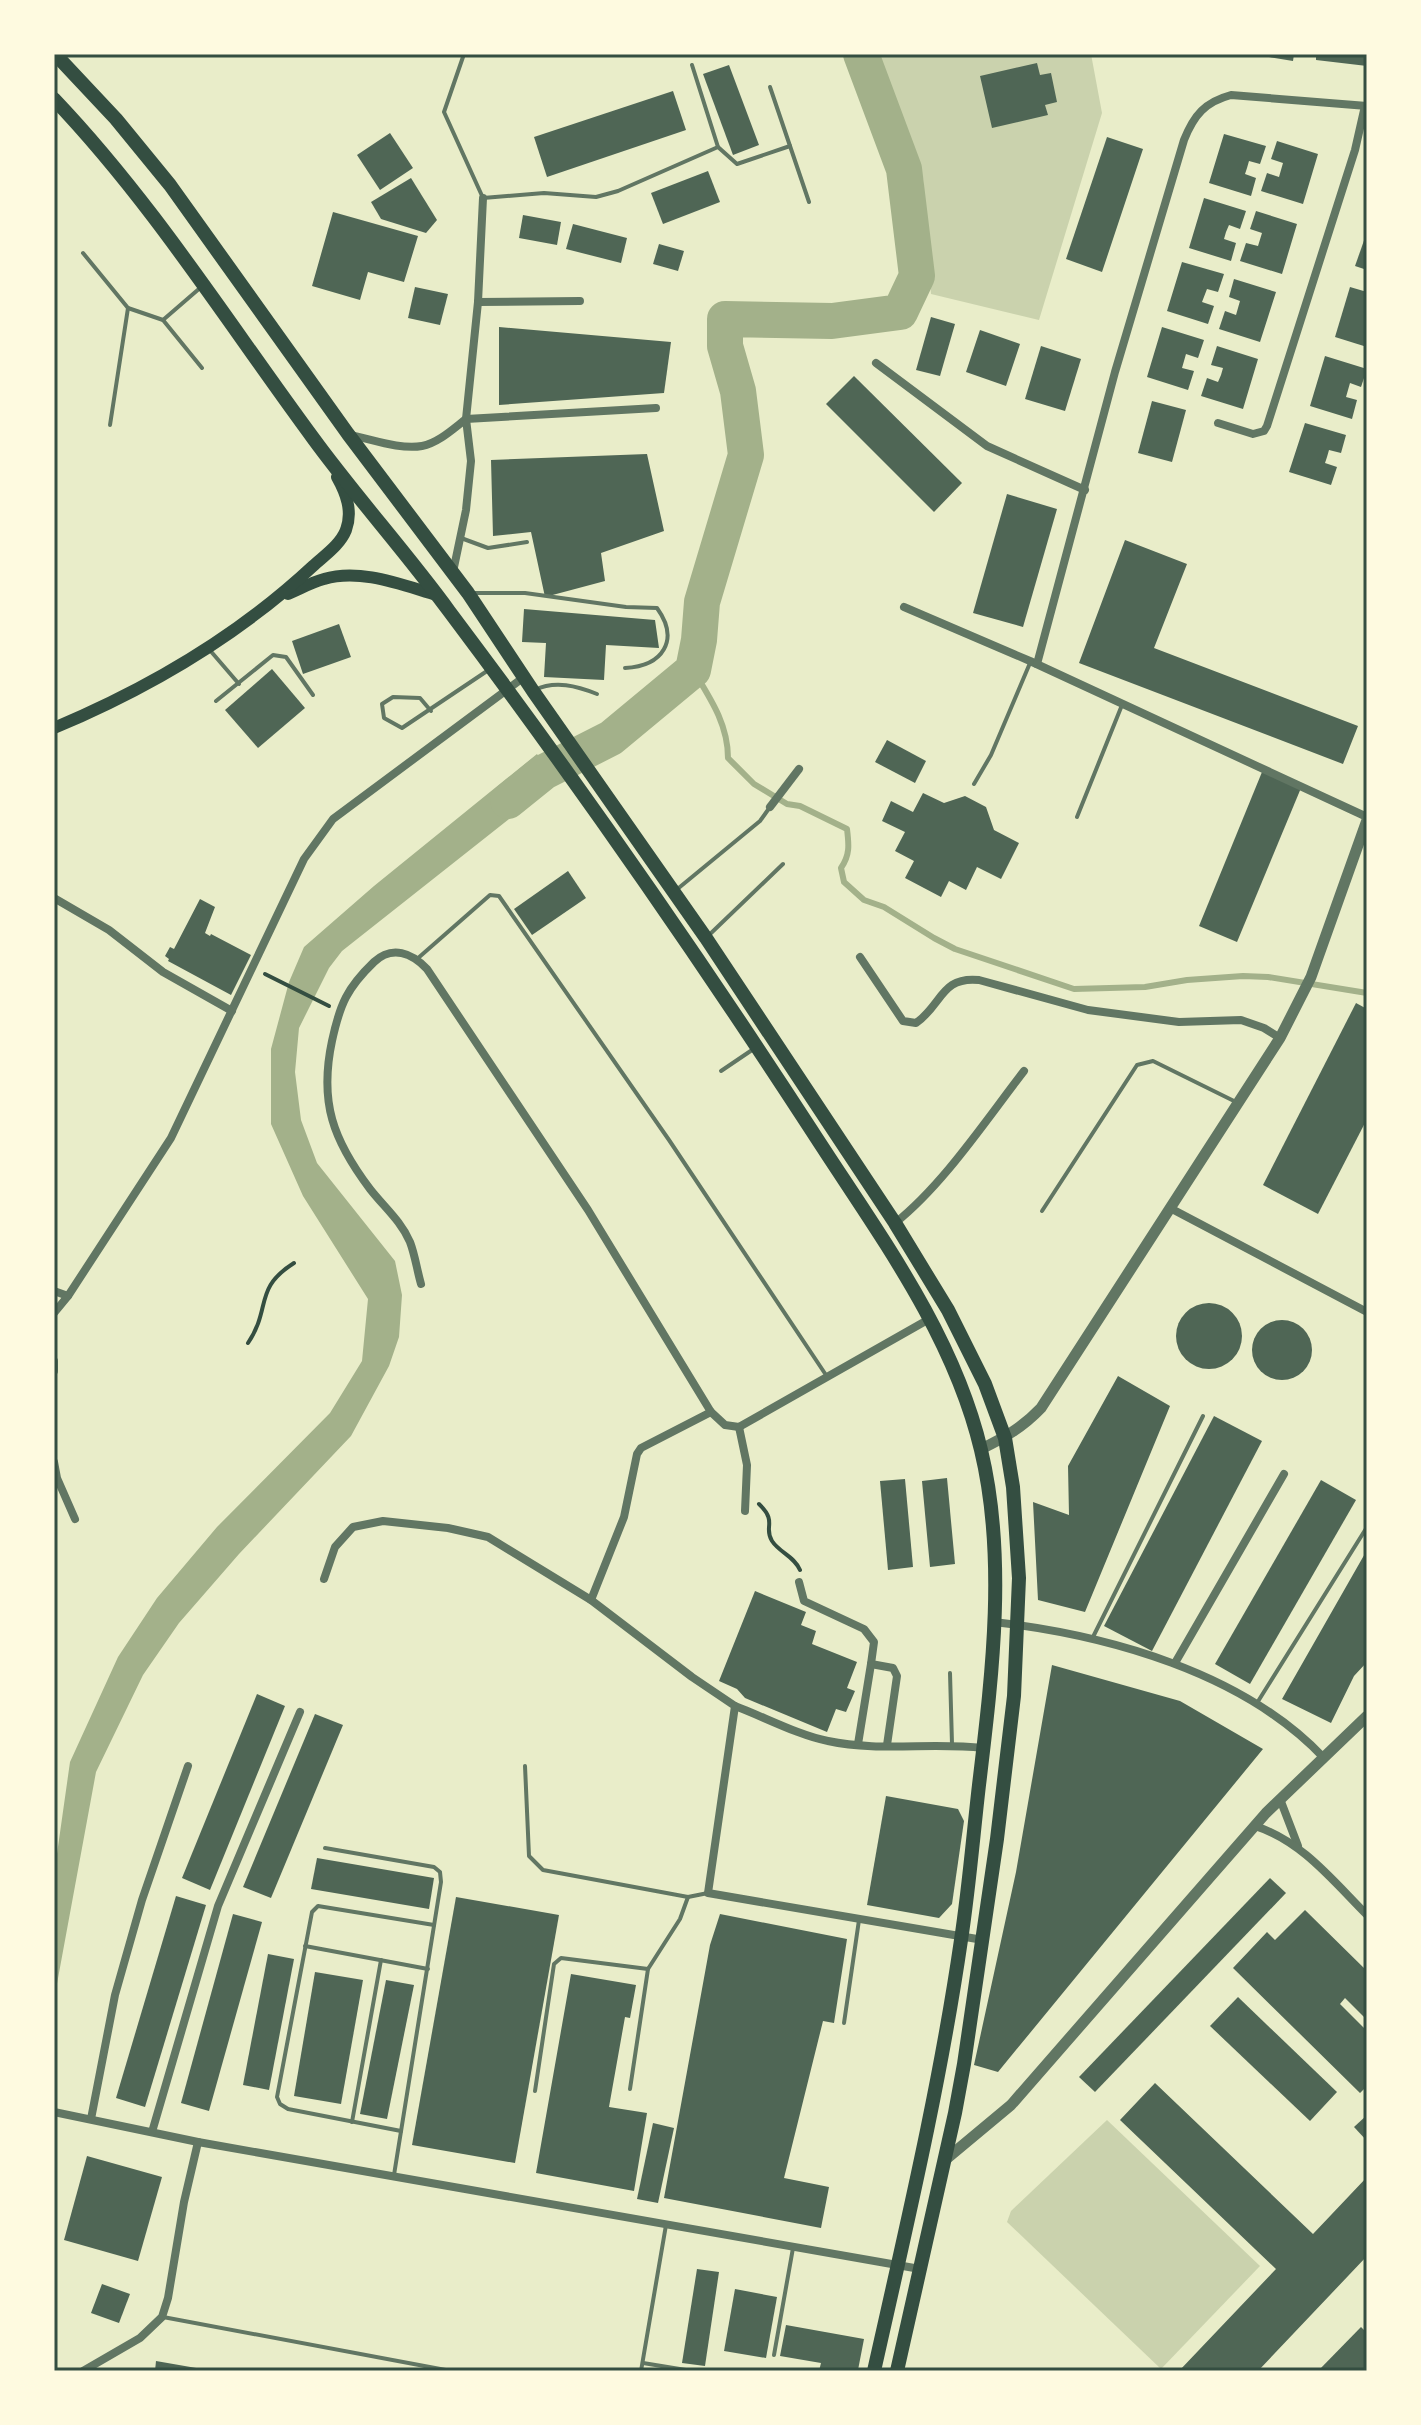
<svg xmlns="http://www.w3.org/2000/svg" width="1421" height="2425" viewBox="0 0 1421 2425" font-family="Mulish,sans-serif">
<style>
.green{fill:#cad2ad}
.water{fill:#a3b18a}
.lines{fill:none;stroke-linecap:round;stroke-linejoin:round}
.stream{stroke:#a3b18a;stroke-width:6}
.river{stroke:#a3b18a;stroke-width:36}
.building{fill:#4f6655}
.path{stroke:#344e41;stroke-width:4}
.service{stroke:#617663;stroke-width:4}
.minor{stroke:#617663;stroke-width:8}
.tertiary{stroke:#617663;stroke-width:11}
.secondary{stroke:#344e41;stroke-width:12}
.primary{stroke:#344e41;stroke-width:14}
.neatline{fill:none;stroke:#344e41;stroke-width:3}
</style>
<rect width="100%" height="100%" fill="#e9edc9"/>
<g class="green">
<polygon points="876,54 1091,54 1102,113 1039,320 931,294 923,177"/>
<polygon points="1107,2120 1260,2266 1161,2369 1007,2222 1011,2211"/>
</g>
<polygon class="water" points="537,754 556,782 342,951 329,968 299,1028 295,1072 301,1120 317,1163 395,1261 402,1295 399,1337 389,1366 351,1436 239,1554 179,1623 143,1675 96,1772 54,2000 54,1875 70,1762 118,1657 157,1598 217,1527 330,1413 362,1361 368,1299 303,1196 271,1124 271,1049 289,982 304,947 374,886"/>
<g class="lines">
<path class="stream" d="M 693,670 C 710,698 728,724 728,758 L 754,784 L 787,804 L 800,806 L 847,829 C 849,845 850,855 841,868 L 844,882 L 864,900 L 884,907 L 934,938 L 955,949 L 1074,989 L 1145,987 L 1187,980 L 1243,976 L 1268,977 L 1367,993"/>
<polyline class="river" points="508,801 544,772 611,738 693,670 699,640 702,602 746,455 738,391 725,346 725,319 832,321 900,312 917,276 904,169 861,54"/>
</g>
<g class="building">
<polygon points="1250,54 1294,54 1293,61"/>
<polygon points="1316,54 1367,54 1367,66 1316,60"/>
<polygon points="1037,63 1040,75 1051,73 1057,102 1045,105 1048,115 992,128 980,76"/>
<polygon points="729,65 759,145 733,155 703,74"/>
<polygon points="673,91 686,130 547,177 534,137"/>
<polygon points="390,133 413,168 380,190 357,155"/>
<polygon points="1224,134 1266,146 1260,164 1249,161 1247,168 1245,174 1256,178 1251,196 1209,183"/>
<polygon points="1107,137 1143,149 1102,272 1066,259"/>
<polygon points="1277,141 1318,154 1303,204 1261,191 1267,173 1279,177 1283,163 1271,159"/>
<polygon points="708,171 720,202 663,224 651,193"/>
<polygon points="411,178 437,220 426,233 381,219 371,202"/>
<polygon points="1204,198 1246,211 1240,229 1229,225 1226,232 1224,239 1236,243 1231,261 1189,248"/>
<polygon points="1256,211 1297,224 1282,274 1240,261 1246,243 1258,246 1262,233 1250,229"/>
<polygon points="333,212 418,236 404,282 368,272 360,300 312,286"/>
<polygon points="523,215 561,222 557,245 519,238"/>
<polygon points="573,224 627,238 621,263 566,249"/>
<polygon points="1367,232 1367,270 1355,266"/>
<polygon points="659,244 684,251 678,271 653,264"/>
<polygon points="1182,262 1224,274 1218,292 1207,289 1202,302 1214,306 1208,324 1167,311"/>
<polygon points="1234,279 1276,292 1260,342 1219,329 1225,311 1236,315 1240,301 1229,297"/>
<polygon points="415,287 448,294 440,325 408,318"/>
<polygon points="1350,287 1367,292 1367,347 1335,337"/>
<polygon points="931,317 955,324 940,376 916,370"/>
<polygon points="499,327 671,342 664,393 499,405"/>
<polygon points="1162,327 1204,340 1198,358 1186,354 1182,368 1194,371 1188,390 1147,377"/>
<polygon points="980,330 1020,344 1006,386 966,372"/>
<polygon points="1041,346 1081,359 1065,411 1025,399"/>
<polygon points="1217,346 1258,359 1243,409 1201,396 1207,378 1218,382 1221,375 1223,368 1211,365"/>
<polygon points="1325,356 1367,369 1361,387 1350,383 1346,397 1357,400 1352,419 1310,406"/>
<polygon points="854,376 962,483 934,512 826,404"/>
<polygon points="1152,401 1186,410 1172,462 1138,453"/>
<polygon points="1305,423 1346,435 1341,453 1329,450 1327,457 1325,463 1337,467 1331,485 1289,472"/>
<polygon points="647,454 664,531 601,553 605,581 545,597 531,532 493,536 491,460"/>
<polygon points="1007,494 1057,509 1023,627 973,613"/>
<polygon points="1125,540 1187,564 1154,648 1358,726 1343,764 1079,663"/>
<polygon points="524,609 655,620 659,648 606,645 604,680 544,677 546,643 522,642"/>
<polygon points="339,624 351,657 303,674 292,641"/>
<polygon points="272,669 305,708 258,748 225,710"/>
<polygon points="887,740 926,761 915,783 875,762"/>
<polygon points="1262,772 1301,788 1237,942 1199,926"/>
<polygon points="923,793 944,803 965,796 986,807 994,830 1019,843 1001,879 977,867 966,890 949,881 941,897 905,878 914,861 895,851 905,832 882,821 891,801 913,812"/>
<polygon points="568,871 586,898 532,935 514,909"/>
<polygon points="200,899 215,907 205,933 210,936 211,934 251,955 231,995 168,961 169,959 165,956 170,947 174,949"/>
<polygon points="1356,1003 1367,1009 1367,1119 1318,1214 1263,1185"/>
<circle cx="1209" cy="1336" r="33"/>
<circle cx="1282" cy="1350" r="30"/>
<polygon points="1118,1376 1170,1406 1085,1612 1038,1600 1033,1502 1069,1515 1068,1466"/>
<polygon points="1214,1416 1262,1441 1152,1651 1104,1626"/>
<polygon points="947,1478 955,1564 930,1567 922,1481"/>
<polygon points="905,1479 913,1567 888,1570 880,1481"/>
<polygon points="1321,1480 1356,1500 1250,1684 1215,1664"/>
<polygon points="1367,1550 1367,1662 1354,1676 1331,1723 1282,1699"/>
<polygon points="755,1591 806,1612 801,1625 816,1631 812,1644 857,1662 847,1688 855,1691 846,1712 836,1709 827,1732 745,1698 737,1689 719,1681"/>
<polygon points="1052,1665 1180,1701 1263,1749 998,2072 974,2065 1016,1872"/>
<polygon points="257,1694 285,1706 210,1890 182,1878"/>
<polygon points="315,1714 343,1725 271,1898 243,1887"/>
<polygon points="886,1796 958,1809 964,1821 952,1904 939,1918 867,1905"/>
<polygon points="317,1858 434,1878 429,1909 311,1889"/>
<polygon points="1270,1878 1286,1893 1095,2092 1079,2077"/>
<polygon points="176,1896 206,1905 145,2107 116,2098"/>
<polygon points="456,1897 559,1915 515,2163 412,2145"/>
<polygon points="1305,1910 1367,1971 1367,2020 1345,1998 1340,2004 1367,2031 1367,2086 1360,2093 1233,1968 1267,1932 1275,1940"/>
<polygon points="233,1914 262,1922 209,2111 181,2103"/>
<polygon points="720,1914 847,1939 834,2023 823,2021 784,2178 829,2187 821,2228 664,2198 710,1945"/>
<polygon points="268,1954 294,1959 269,2090 243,2085"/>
<polygon points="315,1972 363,1980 341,2104 294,2096"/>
<polygon points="571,1974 636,1985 630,2018 625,2017 609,2107 647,2113 634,2191 536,2173"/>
<polygon points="386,1980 414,1985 387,2119 360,2114"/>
<polygon points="1238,1997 1337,2092 1310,2121 1210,2026"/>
<polygon points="1155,2083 1313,2234 1367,2177 1367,2256 1258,2371 1179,2371 1276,2269 1120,2120"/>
<polygon points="1367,2115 1367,2141 1354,2127"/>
<polygon points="653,2123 674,2128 658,2203 637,2199"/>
<polygon points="87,2156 162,2177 138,2261 64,2240"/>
<polygon points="697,2269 719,2272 705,2366 682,2363"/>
<polygon points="102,2284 130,2294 119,2323 91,2313"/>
<polygon points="735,2289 777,2297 766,2358 724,2351"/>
<polygon points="786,2325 864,2339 858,2370 847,2368 847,2371 819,2371 821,2363 780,2356"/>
<polygon points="1361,2327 1367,2333 1367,2371 1318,2371"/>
<polygon points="156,2361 202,2369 202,2371 155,2371"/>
</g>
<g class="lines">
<g class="path">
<polyline points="265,974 329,1006"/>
<path d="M 248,1343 C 272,1307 253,1289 294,1263"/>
<path d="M 759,1504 C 778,1522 763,1527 772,1541 C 780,1553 794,1556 800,1570"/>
</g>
<g class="service">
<polyline points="464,54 444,112 483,198 544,193 596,197 618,191 718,147"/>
<polyline points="692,65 718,147 737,164 790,146 809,202"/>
<polyline points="770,87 790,146"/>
<polyline points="83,253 128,308 163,320 202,368"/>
<polyline points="163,320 200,288"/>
<polyline points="110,425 128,308"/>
<polyline points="461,538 488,548 527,542"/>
<path d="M 471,593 L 525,593 L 626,607 L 657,608 C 680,640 663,666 625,668"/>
<polyline points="208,648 239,684"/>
<path d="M 535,690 C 555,680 577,686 597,694"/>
<polyline points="216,701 273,655 286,657 313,695"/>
<polyline points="431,711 420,698 393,697 382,704 384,718 402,728 490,669"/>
<polyline points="974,784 991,755 1030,663"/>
<polyline points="1077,817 1122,705"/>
<polyline points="675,891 760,821 770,807"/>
<polyline points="708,936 783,864"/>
<polyline points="417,959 490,895 499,896 669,1140 826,1375"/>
<polyline points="721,1071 755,1048"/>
<polyline points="1042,1211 1137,1065 1153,1061 1236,1102"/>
<polyline points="1092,1639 1203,1416"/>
<polyline points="950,1673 952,1744"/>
<polyline points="1257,1703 1367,1527"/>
<polyline points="525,1766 529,1856 543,1870 688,1897 708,1893"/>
<polyline points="325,1848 434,1867 440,1872 441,1882 394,2175"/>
<polyline points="305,1946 428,1969"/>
<polyline points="844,2023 859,1920"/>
<polyline points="630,2089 648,1969"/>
<polyline points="535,2091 554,1964 561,1958 648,1969 680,1919 688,1897"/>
<polyline points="352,2122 381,1960"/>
<polyline points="401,2131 288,2109 280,2104 277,2097 312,1912 318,1906 434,1925"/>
<polyline points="163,2317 451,2371"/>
<polyline points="774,2355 793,2248"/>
<polyline points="643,2363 692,2371"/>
<polyline points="641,2371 666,2225"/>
</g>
<g class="minor">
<polyline points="478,302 580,301"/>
<polyline points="876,363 987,446 1085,490"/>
<polyline points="1218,423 1253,434 1264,431 1267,426 1355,150 1365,106"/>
<path d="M 350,435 C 371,439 400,450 422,446 C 438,443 453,429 466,419 L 656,408"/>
<polyline points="453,572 466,510 471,461 466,419 478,302 483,198"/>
<polyline points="904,607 1030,661 1367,817"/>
<path d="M 1037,664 L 1115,372 L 1184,140 C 1194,115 1205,102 1231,95 L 1367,106"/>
<polyline points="770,807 799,769"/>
<polyline points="54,898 109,930 163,972 232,1011"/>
<path d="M 860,957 L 903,1021 L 916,1023 C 942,1005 941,976 979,980 L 1088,1010 L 1179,1022 L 1241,1020 L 1264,1028 L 1280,1038"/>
<polyline points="1170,1208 1367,1312"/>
<path d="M 895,1223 C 943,1185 986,1120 1024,1071"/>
<path d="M 421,1284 C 417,1270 415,1255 410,1242 C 401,1221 384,1207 370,1189 C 333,1140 319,1102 332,1041 C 340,1004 347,988 374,962 C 392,945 412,953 427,969 L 588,1210 L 711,1412 L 725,1425 L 739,1427 L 931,1318"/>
<polyline points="54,1291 68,1296"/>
<polyline points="54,1313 68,1296 171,1138 304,859 333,819 524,677"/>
<polyline points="54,1361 54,1371"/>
<polyline points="739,1427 747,1465 745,1511"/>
<polyline points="54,1462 57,1478 75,1519"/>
<polyline points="324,1579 335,1547 353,1527 383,1521 448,1528 488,1537 591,1600 692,1677 735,1706 708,1893 983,1940"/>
<polyline points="799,1582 804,1601 864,1629 874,1642 871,1664 893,1668 897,1676 887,1745"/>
<polyline points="591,1600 624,1517 637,1454 641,1448 711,1412"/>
<path d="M 994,1622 C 1107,1635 1243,1672 1324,1758"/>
<polyline points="1175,1663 1284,1474"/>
<path d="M 735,1706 C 762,1716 800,1736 828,1741 C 879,1752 932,1742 983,1748"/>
<polyline points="858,1744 871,1664"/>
<polyline points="1280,1799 1298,1846"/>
<path d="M 1255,1826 C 1302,1841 1333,1881 1367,1915"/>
<polyline points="54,2112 198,2142 920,2269"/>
<polyline points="91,2119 115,1995 142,1900 188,1766"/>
<polyline points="152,2132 218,1906 300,1712"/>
<polyline points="83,2371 140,2338 162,2317 168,2298 184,2202 198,2142"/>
</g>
<g class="tertiary">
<path d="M 981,1449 C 1004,1438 1023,1427 1041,1408 L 1280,1038 L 1311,977 L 1367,820"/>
<polyline points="945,2160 1011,2105 1266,1813 1367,1716"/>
</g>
<g class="secondary">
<path d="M 288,594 C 300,589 312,582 324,579 C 360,568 402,585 437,595"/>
<path d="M 54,728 C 147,689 239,635 313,566 C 325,555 340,545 346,530 C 353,511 346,493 337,477"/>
</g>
<g class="primary">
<polyline points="55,54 116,119 170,185 348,434 468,593 533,691 706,938 895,1223 948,1310 985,1384 1005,1438 1013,1487 1019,1578 1014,1696 997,1839 964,2064 955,2113 897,2371"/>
<path d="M 54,99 C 153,203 228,323 313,438 C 356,497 406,552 449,611 C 576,780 697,954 812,1131 C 877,1232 953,1332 981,1450 C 1007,1558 992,1676 979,1785 C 973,1837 969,1888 961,1940 C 940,2085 906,2228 874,2371"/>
</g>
</g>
<rect width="1421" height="2425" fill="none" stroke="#fefae0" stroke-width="112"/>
<rect x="56" y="56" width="1309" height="2313" class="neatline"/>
</svg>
